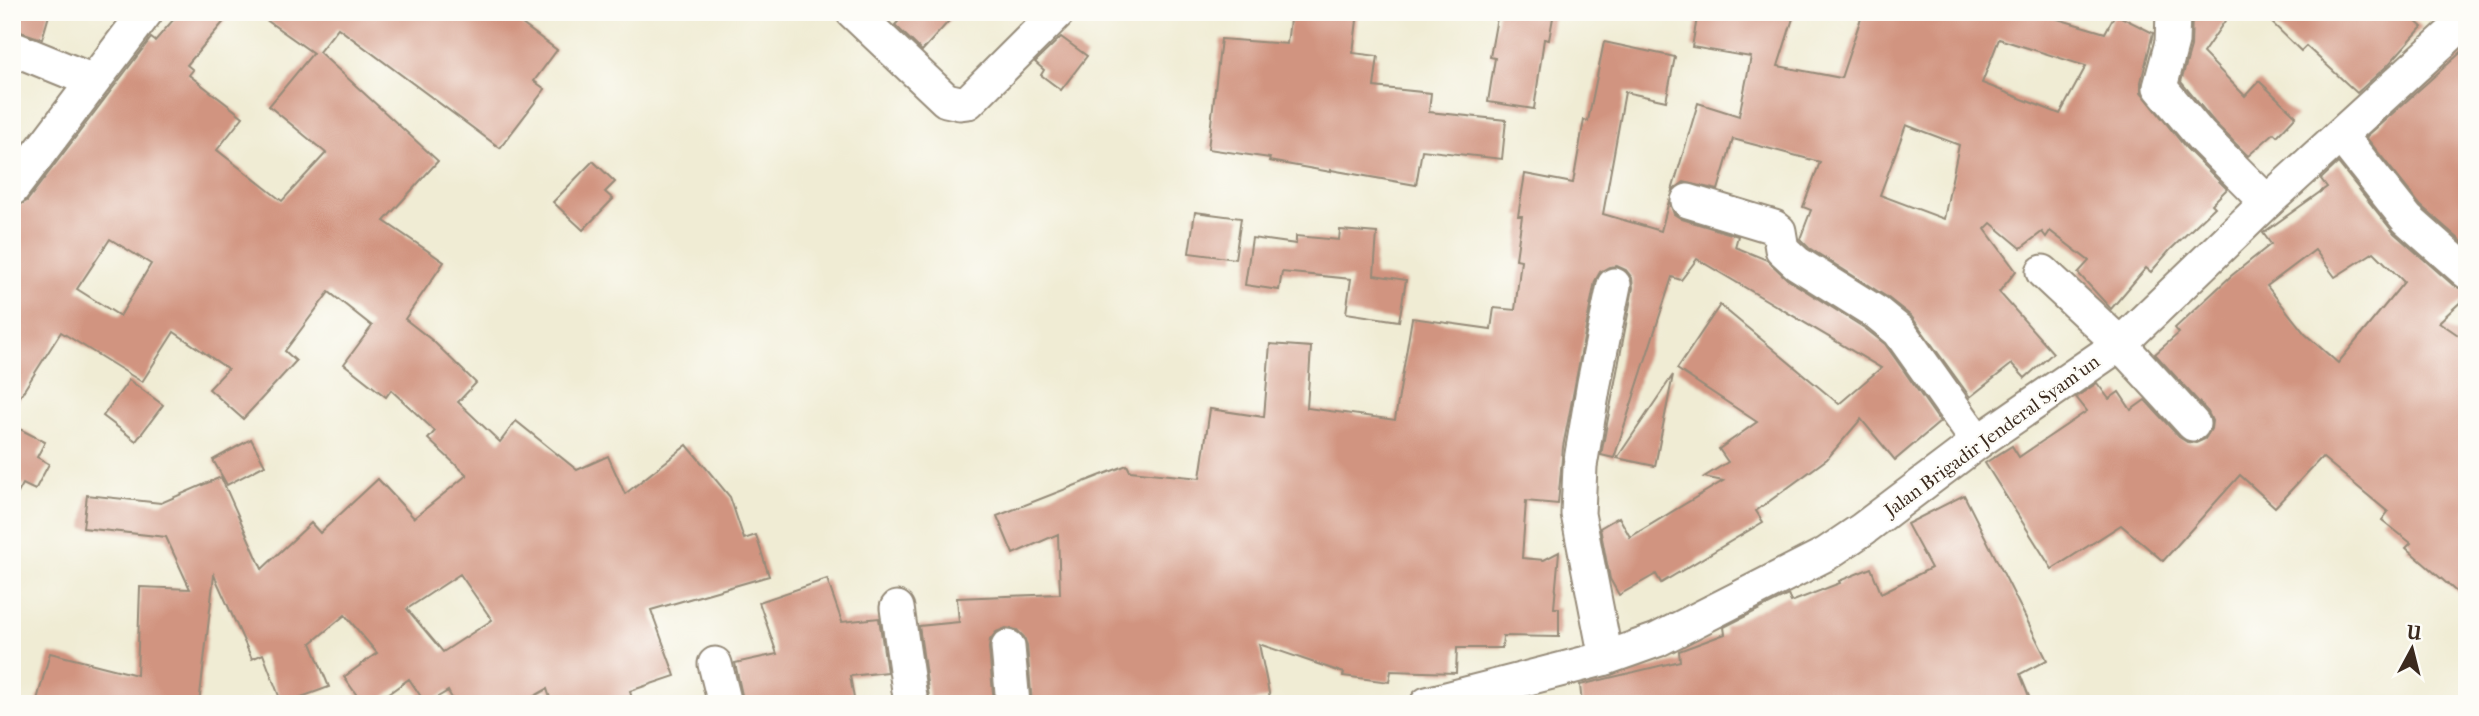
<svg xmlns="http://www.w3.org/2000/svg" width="2479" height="716" viewBox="0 0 2479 716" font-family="'IM FELL French Canon',serif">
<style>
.building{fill:#d19480;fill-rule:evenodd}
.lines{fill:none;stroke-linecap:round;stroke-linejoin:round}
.minor-casing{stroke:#968b79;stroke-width:37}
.minor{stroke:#fff;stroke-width:33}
.labels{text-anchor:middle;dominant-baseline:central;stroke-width:5;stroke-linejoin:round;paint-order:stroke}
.street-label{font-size:19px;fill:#3b2a1e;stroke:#fdfcf7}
</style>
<rect width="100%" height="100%" fill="#fdfcf7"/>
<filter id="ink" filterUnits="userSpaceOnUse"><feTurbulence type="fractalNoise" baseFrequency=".0143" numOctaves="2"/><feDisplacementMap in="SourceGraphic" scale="14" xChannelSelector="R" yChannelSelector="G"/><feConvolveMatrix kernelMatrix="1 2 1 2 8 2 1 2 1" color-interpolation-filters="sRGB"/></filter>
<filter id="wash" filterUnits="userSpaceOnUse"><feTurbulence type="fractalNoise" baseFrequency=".00686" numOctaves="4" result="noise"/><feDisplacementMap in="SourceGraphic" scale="28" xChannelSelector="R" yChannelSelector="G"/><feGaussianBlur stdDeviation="1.57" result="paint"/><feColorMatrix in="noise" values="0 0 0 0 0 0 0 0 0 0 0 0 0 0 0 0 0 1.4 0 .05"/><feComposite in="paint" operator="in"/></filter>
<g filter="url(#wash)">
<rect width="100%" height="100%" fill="#f0ecd4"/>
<g id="blocks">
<g class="building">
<polygon points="12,12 50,12 42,39 12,29"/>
<path d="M 180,12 L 232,12 L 187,65 L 193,70 L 189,75 L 243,117 L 217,150 L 282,201 L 326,153 L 269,106 L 313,53 L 255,12 L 506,12 L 557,50 L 534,81 L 545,89 L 500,148 L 338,28 L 319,52 L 438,161 L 384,221 L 444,262 L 405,319 L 433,341 L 476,383 L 458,402 L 500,442 L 516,421 L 577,470 L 608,456 L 625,494 L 687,445 L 730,497 L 744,539 L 756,535 L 769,576 L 651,610 L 675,676 L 630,691 L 633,704 L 552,704 L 547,689 L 520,704 L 455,704 L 448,691 L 426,704 L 409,679 L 374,704 L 363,704 L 344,677 L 377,653 L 345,615 L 311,643 L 329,687 L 282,704 L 263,654 L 252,659 L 214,575 L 199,704 L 157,704 L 113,698 L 111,704 L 51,704 L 37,700 L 50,653 L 137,675 L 140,587 L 190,589 L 166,537 L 83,528 L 87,495 L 161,503 L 221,477 L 262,569 L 311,523 L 320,533 L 378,479 L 414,518 L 467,475 L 428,439 L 435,431 L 391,390 L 386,397 L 344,364 L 372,326 L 329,292 L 285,351 L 296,361 L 243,419 L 209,389 L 228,369 L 174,332 L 142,382 L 61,332 L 12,409 L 12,212 L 15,207 L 27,201 L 151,38 L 155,41 ZM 110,239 L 151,264 L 120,316 L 77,289 ZM 460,574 L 492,620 L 443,652 L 407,609 Z"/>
<polygon points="907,12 957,12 922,51 895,25"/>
<polygon points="1291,12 1358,12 1353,53 1378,56 1374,87 1431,93 1429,112 1506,120 1502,159 1422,150 1416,185 1331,170 1331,172 1269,161 1270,158 1208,149 1221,39 1287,44"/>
<polygon points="1498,12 1554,12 1549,40 1544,39 1534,109 1488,102 1495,58 1490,57"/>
<path d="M 1698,12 L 1795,12 L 1778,66 L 1841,78 L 1863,12 L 2034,12 L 2105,33 L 2115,14 L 2153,33 L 2141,82 L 2141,92 L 2186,148 L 2227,189 L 2212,204 L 2215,207 L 2170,250 L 2151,272 L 2146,268 L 2111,309 L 2078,273 L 2089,261 L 2050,231 L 2046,237 L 2042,232 L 2021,248 L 1991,223 L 1985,229 L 2016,271 L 1999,292 L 2053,353 L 2025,378 L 2012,364 L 1970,397 L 1911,316 L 1887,297 L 1809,248 L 1800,239 L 1811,210 L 1803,207 L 1820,162 L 1733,139 L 1718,190 L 1684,182 L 1672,191 L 1698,103 L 1739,116 L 1751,57 L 1692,47 ZM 1999,39 L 2086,66 L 2060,114 L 1982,83 ZM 1906,125 L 1959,145 L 1944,219 L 1880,195 Z"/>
<polygon points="2192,12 2231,12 2203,53 2245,96 2259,81 2296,116 2277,136 2274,133 2248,156 2215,123 2181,82 2191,47"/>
<polygon points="2261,12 2405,12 2422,27 2388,65 2357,93 2306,46 2301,51"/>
<polygon points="1061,37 1087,56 1061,90 1041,75 1044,70 1035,62"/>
<polygon points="1604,42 1675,57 1666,101 1625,92 1603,214 1661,231 1669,201 1674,214 1682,219 1738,236 1735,247 1767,260 1787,279 1866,329 1885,344 1940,422 1895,460 1861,419 1827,459 1756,511 1763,522 1661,583 1656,574 1619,595 1610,579 1600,528 1619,517 1630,537 1723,481 1704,477 1728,462 1719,449 1757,422 1677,369 1720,305 1839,404 1881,368 1697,259 1681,280 1672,277 1614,458 1601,455 1633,288 1632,278 1626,270 1617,266 1609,267 1600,272 1595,281 1563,447 1558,504 1526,501 1522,558 1544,560 1559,552 1554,608 1559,608 1559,637 1503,636 1502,648 1457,648 1456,673 1391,671 1389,682 1343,676 1344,673 1259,644 1270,698 1236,704 1032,704 1027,645 1024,637 1017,630 1006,628 996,632 990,640 989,648 994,704 930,704 919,626 959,622 957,598 1060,594 1058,534 1013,554 997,516 1127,465 1130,471 1200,478 1210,409 1264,417 1270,344 1311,347 1307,408 1395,420 1412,318 1491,329 1494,308 1515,310 1521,260 1516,259 1522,216 1518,216 1525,174 1573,183 1584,120 1588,121"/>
<polygon points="2467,47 2467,246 2421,206 2366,137"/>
<polygon points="593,161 615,182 605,192 613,199 583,230 553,202"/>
<path d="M 2338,163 L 2394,233 L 2454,286 L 2467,291 L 2467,296 L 2439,322 L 2467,341 L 2467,601 L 2406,548 L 2411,543 L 2382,520 L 2388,512 L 2322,457 L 2275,507 L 2240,475 L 2163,561 L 2121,525 L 2052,569 L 1985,463 L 2012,446 L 2019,457 L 2087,411 L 2076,397 L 2097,383 L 2109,399 L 2119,392 L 2131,410 L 2145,400 L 2179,437 L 2187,442 L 2196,443 L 2205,439 L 2211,429 L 2212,421 L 2208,412 L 2155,354 L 2179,333 L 2175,328 L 2231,276 L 2271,244 L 2263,233 L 2327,187 L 2321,179 ZM 2315,250 L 2335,277 L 2374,252 L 2404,282 L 2338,363 L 2305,334 L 2267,286 Z"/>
<polygon points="1195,212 1241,218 1235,259 1189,253"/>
<polygon points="1340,230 1377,233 1374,275 1406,280 1399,321 1346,313 1351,279 1282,272 1279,290 1245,285 1252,238 1296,244 1296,236 1339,240"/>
<polygon points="1673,375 1655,466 1617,458"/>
<polygon points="129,380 163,405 136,441 103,416"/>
<polygon points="12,425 45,442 37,457 49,464 35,490 23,484 12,504"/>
<polygon points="251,439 265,465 227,485 213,460"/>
<polygon points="1964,495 2047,660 2020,674 2032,704 1895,704 1893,697 1872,704 1582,704 1580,685 1680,661 1679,651 1725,634 1724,627 1788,595 1791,602 1840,583 1839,581 1871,568 1881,593 1931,568 1907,524"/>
<polygon points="827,579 842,622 879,618 887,672 850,676 855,704 744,704 735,663 777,654 759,602"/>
</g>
</g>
</g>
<g filter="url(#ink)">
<use href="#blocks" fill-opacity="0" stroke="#968b79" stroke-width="2"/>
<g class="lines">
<g class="minor-casing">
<g id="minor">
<polyline points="853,12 946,100 960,103 968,102 1058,12"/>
<polyline points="2173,12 2172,42 2160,87 2201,136 2267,202"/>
<polyline points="12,48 93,81"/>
<polyline points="2341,136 2407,219 2467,272"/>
<polyline points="12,189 146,12"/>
<polyline points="1688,201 1774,227 1779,231 1782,249 1797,263 1877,313 1899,331 1978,442"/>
<polyline points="2043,272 2120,344 2193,424"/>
<polyline points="897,608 911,704"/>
<polyline points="1008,647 1013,704"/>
<polyline points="1606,658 1578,514 1580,466 1594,383 1614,285"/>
<polyline points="715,664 725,704"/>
<polyline points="1427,704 1606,658 1657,640 1826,554 1863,529 1978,442 2120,344 2267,202 2467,19"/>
</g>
</g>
<use href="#minor" class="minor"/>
</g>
</g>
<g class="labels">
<g class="street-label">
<text transform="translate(1992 436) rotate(-36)">Jalan Brigadir Jenderal Syam'un</text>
</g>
</g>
<rect width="2479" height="716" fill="none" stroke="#fdfcf7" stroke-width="42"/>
<g transform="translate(2412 649) rotate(7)" stroke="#fdfcf7" stroke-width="5" paint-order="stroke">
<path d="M0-5L12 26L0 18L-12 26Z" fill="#3b2a1e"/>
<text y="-10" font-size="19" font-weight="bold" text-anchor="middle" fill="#3b2a1e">U</text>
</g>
</svg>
